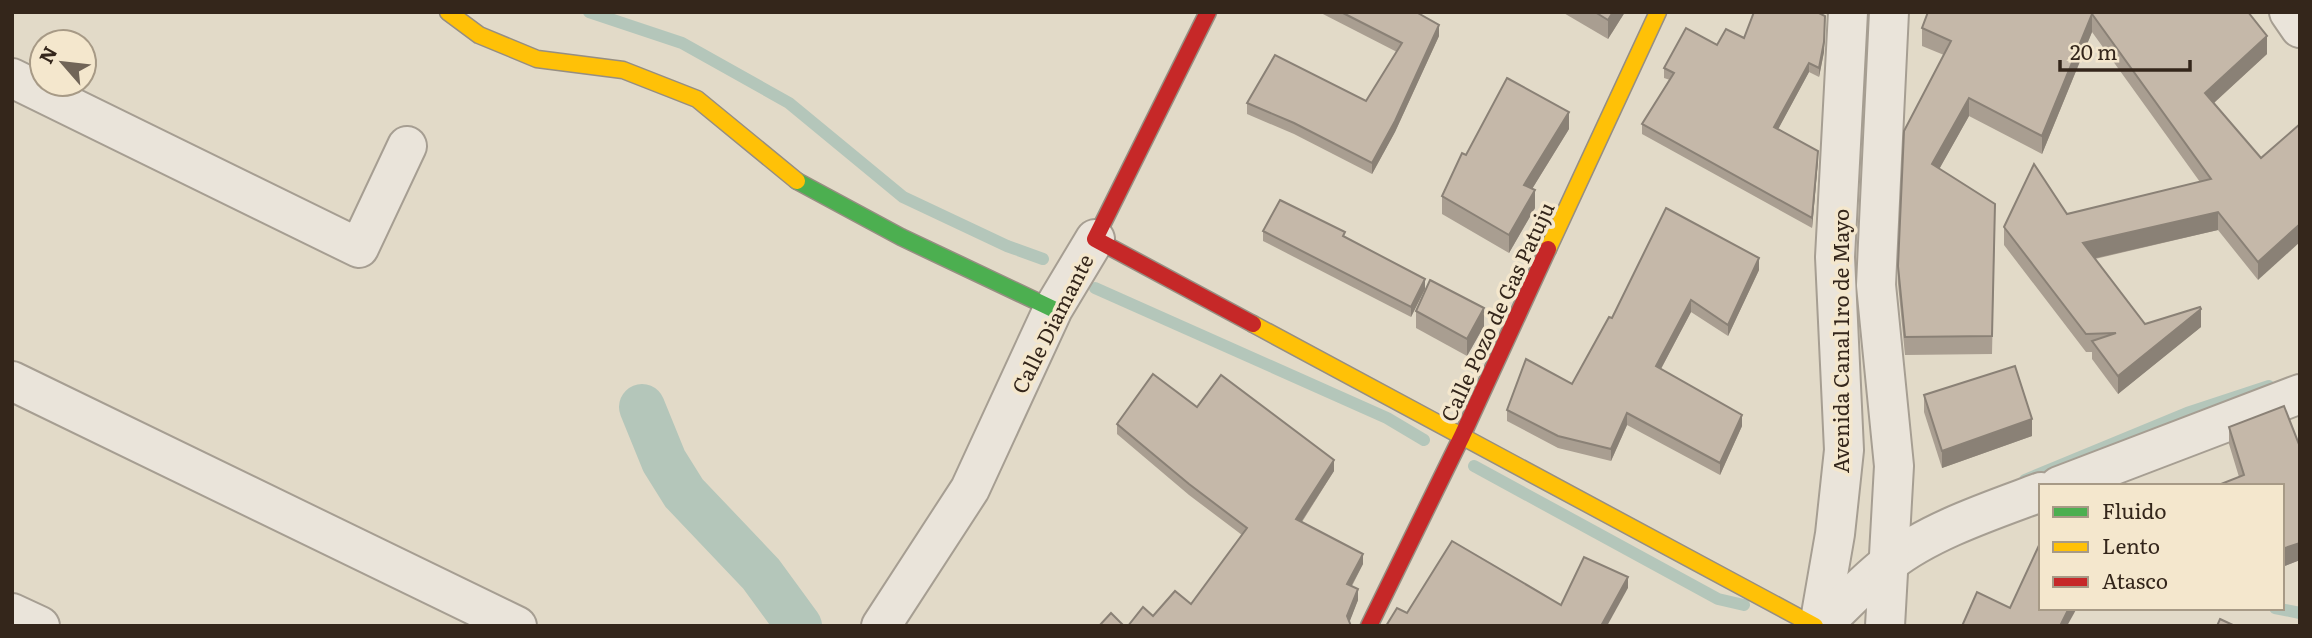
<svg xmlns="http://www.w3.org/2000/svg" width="2312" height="638" viewBox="0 0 2312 638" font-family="Literata,serif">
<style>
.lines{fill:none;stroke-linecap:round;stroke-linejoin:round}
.stream{stroke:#b4c6ba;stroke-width:12}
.canal{stroke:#b4c6ba;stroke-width:46}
.street-casing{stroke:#a69e92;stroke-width:42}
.fast-casing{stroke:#968e82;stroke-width:19}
.slow-casing{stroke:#968e82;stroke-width:19}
.jam-casing{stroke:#968e82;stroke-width:19}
.street{stroke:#eae4da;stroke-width:38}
.fast{stroke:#4caf50;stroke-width:16}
.slow{stroke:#ffc107;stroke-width:16}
.jam{stroke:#c62828;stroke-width:16}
.wall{fill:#a99e91}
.shaded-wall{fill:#8a8176}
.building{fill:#c5b8a9;stroke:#8a8176;stroke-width:2}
.labels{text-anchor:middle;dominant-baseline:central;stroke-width:7;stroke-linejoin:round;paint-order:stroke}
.street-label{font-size:21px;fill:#34261b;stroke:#f4e7cd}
</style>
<rect width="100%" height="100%" fill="#e2dac8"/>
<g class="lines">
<g class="stream">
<polyline points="589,12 682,43 789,103 903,197 1007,246 1043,259"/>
<polyline points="1095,288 1387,418 1424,440"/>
<polyline points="1474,466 1718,599 1744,605"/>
<polyline points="2025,480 2187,413 2269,386"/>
<polyline points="2275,608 2300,613"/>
</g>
<polyline class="canal" points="642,407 664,461 684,493 761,574 799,626"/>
<g class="street-casing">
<g id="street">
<polyline points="2289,12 2300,28"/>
<polyline points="12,78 359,248 407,146"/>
<polyline points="12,381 517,626"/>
<polyline points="2059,486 2300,394"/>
<polyline points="12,613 40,626"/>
<polyline points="881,626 970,489 1053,309 1095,239"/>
<polyline points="1819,626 1835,534 1844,450 1835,257 1848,12"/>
<path d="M 1821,626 C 1844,605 1865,581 1889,563 C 1929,531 1993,510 2041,492"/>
<polyline points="1885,626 1894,466 1876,285 1889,12"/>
</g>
</g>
<g class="fast-casing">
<polyline id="fast" points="797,181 901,237 1053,309"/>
</g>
<g class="slow-casing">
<g id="slow">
<polyline points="448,12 479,35 537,59 623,70 697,99 797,181"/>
<polyline points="1548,249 1658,12"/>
<polyline points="1253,324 1815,626"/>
</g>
</g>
<g class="jam-casing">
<g id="jam">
<polyline points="1208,12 1095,239 1253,324"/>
<polyline points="1369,626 1462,436 1548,249"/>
</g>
</g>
<use href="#street" class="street"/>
<use href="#fast" class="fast"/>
<use href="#slow" class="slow"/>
<use href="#jam" class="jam"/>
</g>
<g class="wall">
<polygon points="1319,12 1416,12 1439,36 1395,132 1372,174 1294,134 1247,114 1247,103 1366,101 1397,52"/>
<polygon points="1562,12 1625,12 1608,39"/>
<polygon points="1928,12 2248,12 2267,54 2214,103 2261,158 2258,280 2218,230 2095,259 2145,324 2201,327 2118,394 2092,359 2092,352 2086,352 2004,245 2004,227 2067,214 2200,182 2092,32 2042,154 1969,116 1939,169 1995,222 1992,354 1905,355 1898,284 1898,266 1944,55 1922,46 1922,28"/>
<polygon points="1825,25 1824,52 1819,77 1809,72 1778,129 1818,160 1812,228 1642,134 1642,124 1670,80 1664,78 1664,68 1717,45 1744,38"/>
<polygon points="1569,129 1532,189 1535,208 1509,253 1442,214 1442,196 1466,155"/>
<polygon points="1263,231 1345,237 1425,289 1411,317 1263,241"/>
<polygon points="1759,270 1728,336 1691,312 1661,369 1742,426 1720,475 1627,425 1611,461 1558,448 1507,421 1507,410 1572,384 1612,318"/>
<polygon points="1416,311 1484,326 1467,356 1416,328"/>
<polygon points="1924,395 2032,436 1942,468 1924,412"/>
<polygon points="1197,407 1334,471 1302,522 1363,564 1352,586 1358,600 1349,622 1153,616 1191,604 1242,535 1189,495 1117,434 1117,424"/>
<polygon points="2229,427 2300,447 2300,560 2282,567 2282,486 2239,477 2229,444"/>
</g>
<g class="shaded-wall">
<polygon points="1613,12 1625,12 1608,39 1608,20"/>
<polygon points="2092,14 2092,32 2042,154 2042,136"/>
<polygon points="1439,25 1439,36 1395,132 1372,174 1372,163"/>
<polygon points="1825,25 1824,52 1819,77 1819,68"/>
<polygon points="2267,36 2267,54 2205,111 2205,93"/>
<polygon points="1809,63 1809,72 1774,137 1774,127"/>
<polygon points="1969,98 1969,116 1932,182 1932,164"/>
<polygon points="1569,112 1569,129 1524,202 1524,185"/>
<polygon points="1818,151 1818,160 1812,228 1812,218"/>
<polygon points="1535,190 1535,208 1509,253 1509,235"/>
<polygon points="2218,212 2218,230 2083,261 2083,243"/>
<polygon points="2300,224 2300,242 2258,280 2258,262"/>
<polygon points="1759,258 1759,270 1728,336 1728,325"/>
<polygon points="1425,279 1425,289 1411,317 1411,307"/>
<polygon points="1691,300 1691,312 1656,378 1656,366"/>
<polygon points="1484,308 1484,326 1467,356 1467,339"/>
<polygon points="2201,309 2201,327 2118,394 2118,376"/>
<polygon points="1627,413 1627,425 1611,461 1611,449"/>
<polygon points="1742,415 1742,426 1720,475 1720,463"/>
<polygon points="2032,419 2032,436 1942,468 1942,451"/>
<polygon points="1334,460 1334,471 1296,530 1296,519"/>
<polygon points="2300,543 2300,560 2282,567 2282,549"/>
<polygon points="1363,554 1363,564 1347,594 1347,584"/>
<polygon points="1628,577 1628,588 1607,626 1601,626"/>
<polygon points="1358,589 1358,600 1348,626 1347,616"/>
<polygon points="2069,608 2077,608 2067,626 2060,626"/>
</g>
<g class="building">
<polygon points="1341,12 1416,12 1439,25 1395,121 1372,163 1294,123 1247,103 1275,55 1366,101 1402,43"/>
<polygon points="1595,12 1613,12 1608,20"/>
<polygon points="1754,12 1817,12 1825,16 1824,42 1819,68 1809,63 1774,127 1818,151 1812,218 1642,124 1674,73 1664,68 1686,28 1717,45 1726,29 1744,38"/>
<polygon points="1928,12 2248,12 2267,36 2205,93 2261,158 2300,124 2300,224 2258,262 2218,212 2083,243 2145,324 2200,307 2201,309 2118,376 2092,341 2116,333 2086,334 2004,227 2034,164 2067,214 2211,179 2092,14 2042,136 1969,98 1932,164 1995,204 1992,336 1905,337 1898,266 1904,131 1951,41 1922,28"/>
<polygon points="1507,78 1569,112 1524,185 1535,190 1509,235 1442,196 1462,153 1466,155"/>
<polygon points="1280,200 1345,232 1343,236 1425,279 1411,307 1263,231"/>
<polygon points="1666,208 1759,258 1728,325 1691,300 1656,366 1742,415 1720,463 1627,413 1611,449 1558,436 1507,410 1526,359 1572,384 1609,317 1612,318"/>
<polygon points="1430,280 1484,308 1467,339 1416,311"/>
<polygon points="2015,366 2032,419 1942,451 1924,395"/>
<polygon points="1153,374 1197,407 1221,375 1334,460 1296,519 1363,554 1347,584 1358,589 1347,616 1351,626 1128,626 1143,607 1153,616 1175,591 1191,604 1247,528 1189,484 1117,424"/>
<polygon points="2284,406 2300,447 2300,543 2282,549 2282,486 2216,486 2244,475 2229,427"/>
<polygon points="1452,541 1561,605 1584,557 1628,577 1601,626 1386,626 1397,608 1407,613"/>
<polygon points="2041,541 2041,608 2069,608 2060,626 1962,626 1977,592 2010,608"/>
<polygon points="1111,613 1124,626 1099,626"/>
<polygon points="2220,619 2235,626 2217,626"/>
</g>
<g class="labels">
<g class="street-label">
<text transform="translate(1496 311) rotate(-65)">Calle Pozo de Gas Patuju</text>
<text transform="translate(1051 323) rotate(-63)">Calle Diamante</text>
<text transform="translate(1839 341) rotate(-90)">Avenida Canal 1ro de Mayo</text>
</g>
</g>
<rect width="2312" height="638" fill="none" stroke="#34261b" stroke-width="28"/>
<rect x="2039" y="484" width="245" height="126" fill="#f4e7cd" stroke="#a79a86" stroke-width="2"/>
<rect x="2053" y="507" width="35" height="10" fill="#4caf50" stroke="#a79a86" stroke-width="2"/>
<text x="2102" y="519" font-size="21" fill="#34261b">Fluido</text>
<rect x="2053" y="542" width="35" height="10" fill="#ffc107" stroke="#a79a86" stroke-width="2"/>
<text x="2102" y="554" font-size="21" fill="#34261b">Lento</text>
<rect x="2053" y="577" width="35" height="10" fill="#c62828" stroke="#a79a86" stroke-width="2"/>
<text x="2102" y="589" font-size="21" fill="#34261b">Atasco</text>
<g transform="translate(63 63) rotate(298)"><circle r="33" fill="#f4e7cd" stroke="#a79a86" stroke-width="2"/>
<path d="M0-5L12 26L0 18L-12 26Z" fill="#716558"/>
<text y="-10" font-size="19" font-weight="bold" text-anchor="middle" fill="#34261b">N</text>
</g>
<path d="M2060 60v10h130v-10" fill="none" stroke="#34261b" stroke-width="3.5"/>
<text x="2070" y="60" font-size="21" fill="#34261b" stroke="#f4e7cd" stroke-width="5" paint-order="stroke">20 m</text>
</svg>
